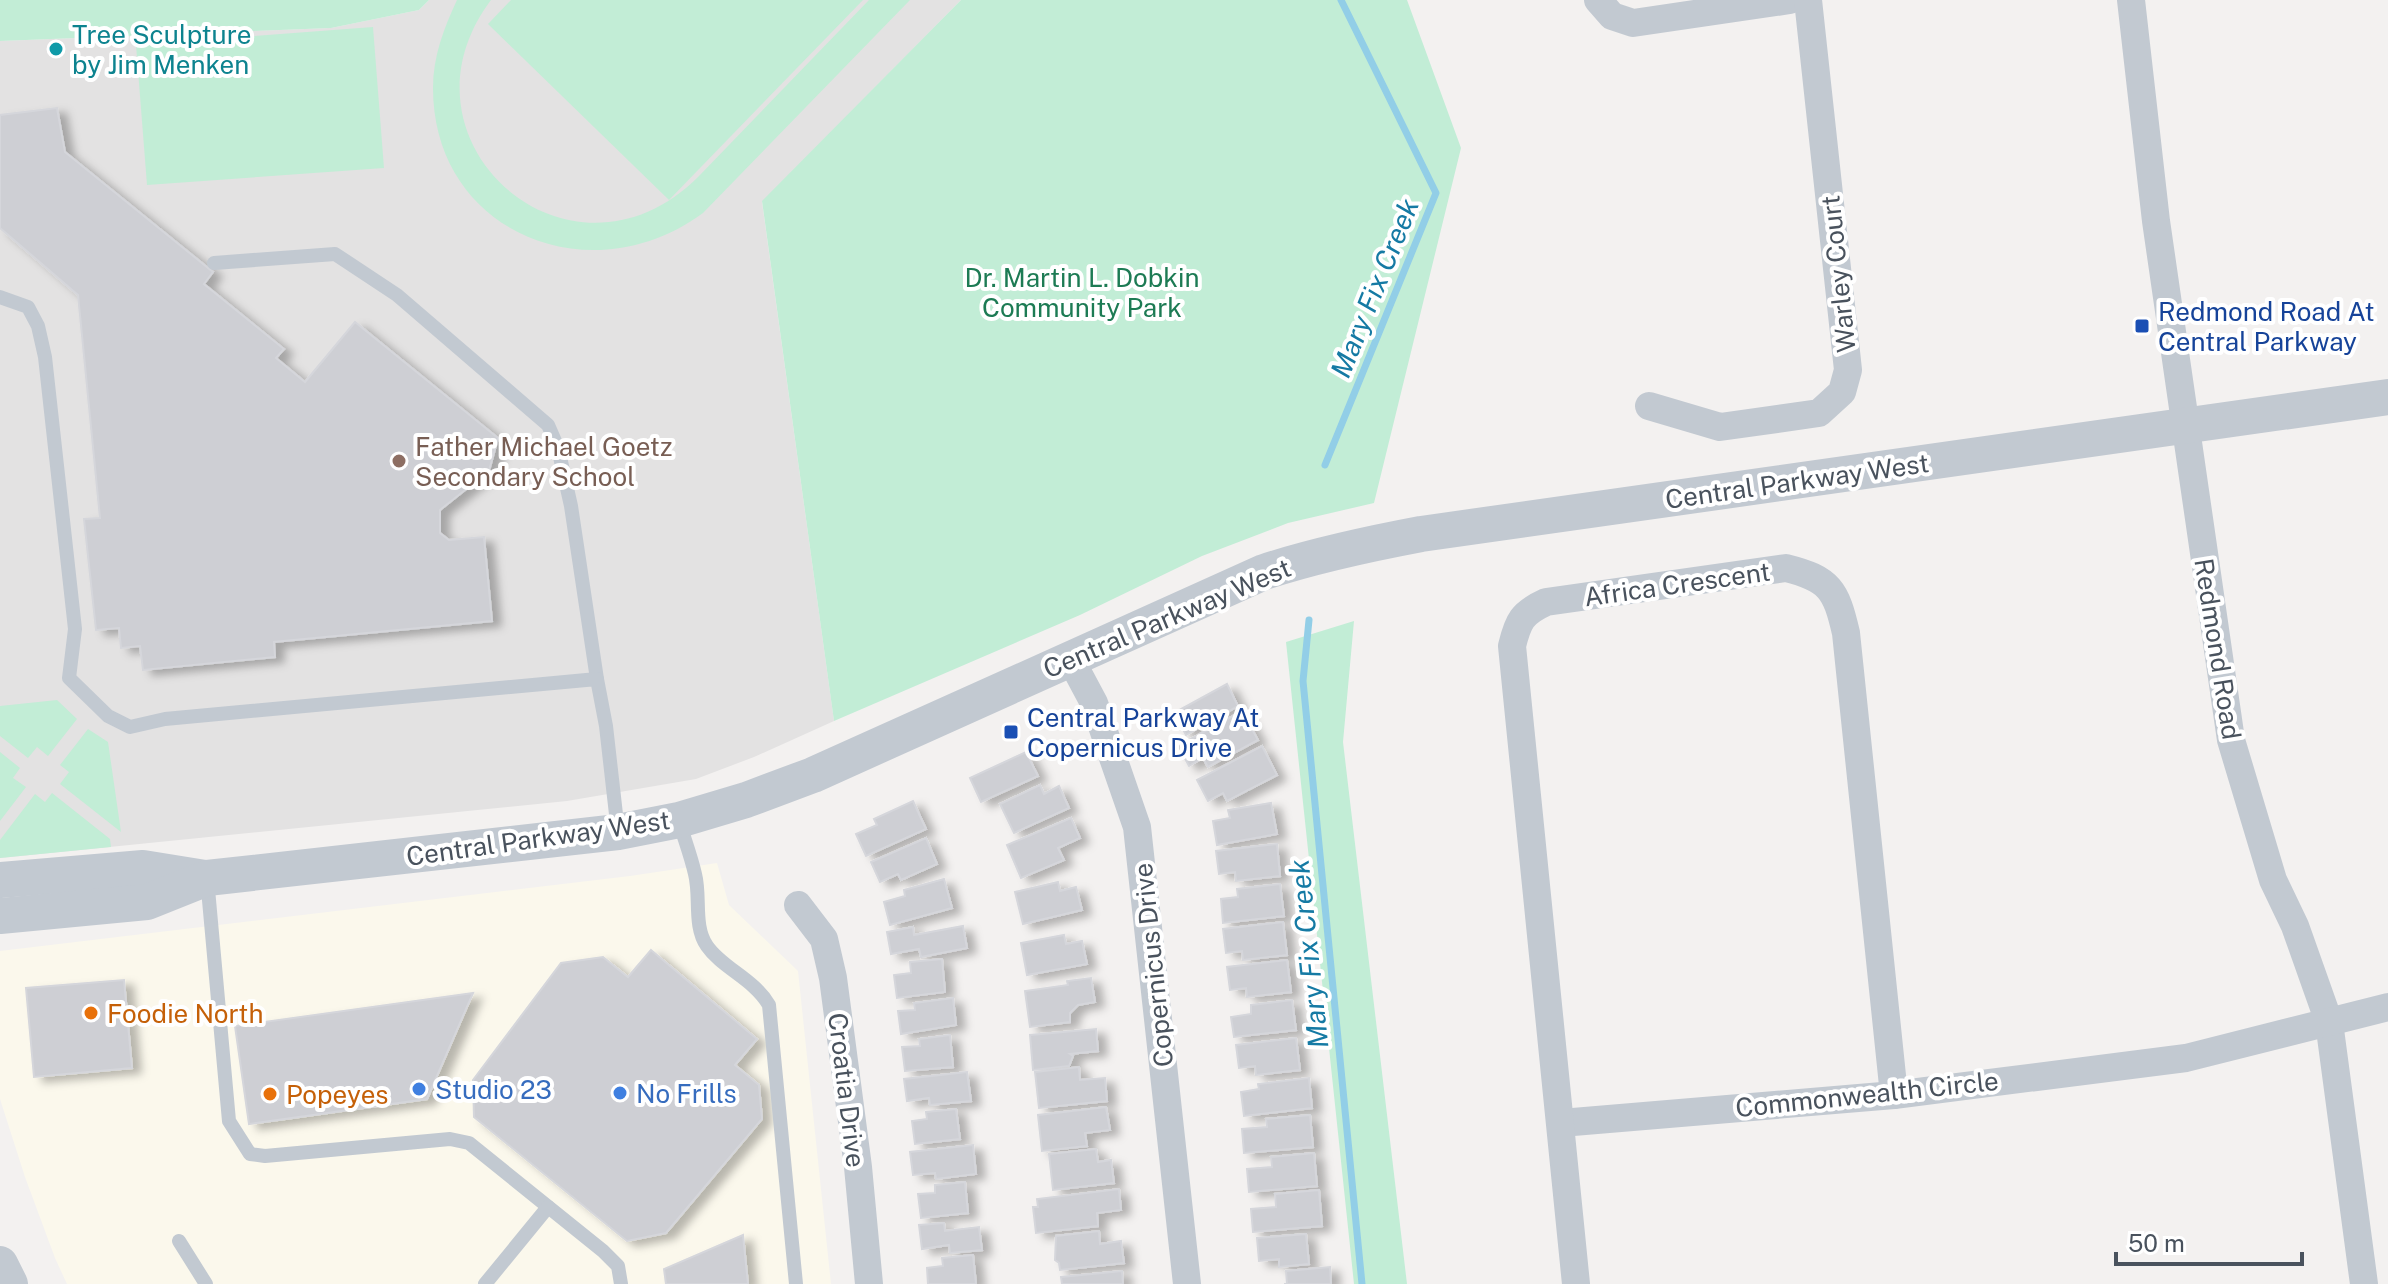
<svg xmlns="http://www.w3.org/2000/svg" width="2388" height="1284" viewBox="0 0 2388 1284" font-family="'Public Sans',sans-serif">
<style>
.commercial{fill:#fbf8ec}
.education{fill:#e3e2e2}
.green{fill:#c2edd6}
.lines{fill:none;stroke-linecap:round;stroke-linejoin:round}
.stream{stroke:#92cee7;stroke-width:7}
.building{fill:#cecfd4;stroke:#d5d6db;stroke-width:2;filter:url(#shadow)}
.service{stroke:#c2c9d1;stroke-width:14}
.minor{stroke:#c2c9d1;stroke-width:28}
.tertiary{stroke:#c2c9d1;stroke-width:36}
.culture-dot{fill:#0f9aa8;stroke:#fff;stroke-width:3}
.transit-dot{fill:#1a4fb4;stroke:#fff;stroke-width:3}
.education-dot{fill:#8d6e63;stroke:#fff;stroke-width:3}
.food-dot{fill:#e8710a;stroke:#fff;stroke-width:3}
.shop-dot{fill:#3f7fe0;stroke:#fff;stroke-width:3}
.labels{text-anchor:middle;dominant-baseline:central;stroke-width:8;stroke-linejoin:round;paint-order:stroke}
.culture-label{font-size:26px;fill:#0d838f;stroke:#fff;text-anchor:start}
.street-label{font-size:26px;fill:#49525d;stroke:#fff}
.park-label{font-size:26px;fill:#1d7b54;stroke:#fff}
.transit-label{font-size:26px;fill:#164399;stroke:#fff;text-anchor:start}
.education-label{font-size:26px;fill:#785e54;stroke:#fff;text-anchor:start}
.food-label{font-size:26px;fill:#c56008;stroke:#fff;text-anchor:start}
.shop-label{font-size:26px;fill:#366cbe;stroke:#fff;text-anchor:start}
.water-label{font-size:28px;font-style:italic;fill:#157aa4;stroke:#fff}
</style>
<defs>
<filter id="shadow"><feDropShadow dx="9" dy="5" stdDeviation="4" flood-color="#0004"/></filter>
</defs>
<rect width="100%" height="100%" fill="#f3f1f0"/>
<polygon class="commercial" points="717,863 729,905 798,971 831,1284 67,1284 55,1258 25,1177 0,1099 0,951 630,876"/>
<polygon class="education" points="429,0 961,0 762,202 834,721 754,757 696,779 567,801 0,858 0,41 331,28 419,10"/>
<g class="green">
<polygon points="0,0 429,0 419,10 331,28 0,41"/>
<path d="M 457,0 L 491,0 C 385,141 571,305 699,176 L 869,0 L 910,0 L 703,213 C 591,296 433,233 433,88 C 433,56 444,28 457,0 Z"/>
<polygon points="511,0 863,0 669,200 488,24"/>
<polygon points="961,0 1407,0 1461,148 1374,503 1288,523 1202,556 1080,615 834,721 762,201"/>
<polygon points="373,27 384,168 147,185 136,45"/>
<polygon points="1354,621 1343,742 1407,1284 1354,1284 1286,642"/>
<polygon points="57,700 77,719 48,756 37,747 28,758 0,736 0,706"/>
<polygon points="88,729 108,742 121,832 60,784 69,772 60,765"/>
<polygon points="0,752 20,768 13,778 26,787 0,821"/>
<polygon points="52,793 110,839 111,847 0,858 0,840 35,794 45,802"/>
</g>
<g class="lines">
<g class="stream">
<polyline points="1325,465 1436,193 1341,0"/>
<polyline points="1309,620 1303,681 1362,1284"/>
</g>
</g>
<g class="building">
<polygon points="57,108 65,152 213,272 204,284 284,349 276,358 305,382 355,322 498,438 489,471 440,510 440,533 449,540 484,537 492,621 274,642 275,657 143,670 140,646 121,648 119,628 96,630 84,519 100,518 78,295 0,228 0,115"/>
<polygon points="1227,684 1238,706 1186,735 1174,713"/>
<polygon points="1242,711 1258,740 1208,767 1203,758 1189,766 1178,746"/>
<polygon points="1262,746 1277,775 1227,801 1223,793 1208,801 1197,780"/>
<polygon points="1026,752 1038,776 981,802 970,778"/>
<polygon points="1040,785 1044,794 1059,786 1069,808 1014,833 1000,804"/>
<polygon points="913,801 926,829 866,856 856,834 877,825 874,819"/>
<polygon points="1271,803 1277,834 1217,845 1213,821 1230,818 1228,810"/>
<polygon points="1071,818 1080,838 1058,848 1064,860 1021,878 1007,845"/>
<polygon points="926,838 937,864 901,880 898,874 880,882 871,862"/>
<polygon points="1277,844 1280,876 1236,881 1235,872 1219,874 1216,851"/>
<polygon points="944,879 952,908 890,925 884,902 905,896 904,890"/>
<polygon points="1058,882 1060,891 1076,887 1082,910 1023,924 1015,892"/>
<polygon points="1280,884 1284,916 1223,923 1221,899 1238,897 1237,889"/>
<polygon points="1283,922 1287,955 1243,960 1242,951 1226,953 1223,929"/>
<polygon points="963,926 967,948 921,957 919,949 891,954 887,932 913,927 914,935"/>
<polygon points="1064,935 1066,944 1082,941 1087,964 1027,975 1021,943"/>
<polygon points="651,950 757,1039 735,1065 759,1085 762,1119 666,1233 627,1241 474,1117 473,1080 561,963 603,957 628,977"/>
<polygon points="942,959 945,992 897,998 894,975 911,973 910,962"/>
<polygon points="1287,960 1291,992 1247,997 1246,988 1230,990 1227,967"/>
<polygon points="1091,978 1095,1002 1078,1005 1070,1013 1070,1022 1030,1027 1025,991 1068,985 1067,981"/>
<polygon points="124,980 132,1068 34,1077 26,988"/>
<polygon points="473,993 427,1099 249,1124 235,1026"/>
<polygon points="953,998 956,1025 901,1034 898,1011 915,1010 914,1003"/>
<polygon points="1292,1000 1296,1030 1234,1037 1231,1017 1251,1014 1251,1005"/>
<polygon points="1096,1029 1098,1051 1070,1054 1073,1056 1069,1066 1033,1070 1030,1035"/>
<polygon points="950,1035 953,1067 905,1071 902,1047 920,1046 919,1039"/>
<polygon points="1296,1038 1300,1070 1256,1075 1255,1066 1239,1068 1236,1045"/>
<polygon points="1079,1067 1080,1080 1105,1078 1107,1101 1039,1108 1035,1072"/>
<polygon points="967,1072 971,1101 930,1105 929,1098 907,1101 904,1079"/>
<polygon points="1309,1078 1312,1108 1244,1116 1241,1092 1259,1089 1258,1084"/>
<polygon points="1106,1107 1110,1130 1085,1133 1087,1146 1042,1151 1038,1115"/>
<polygon points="956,1109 960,1139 915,1144 912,1121 927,1119 926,1112"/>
<polygon points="1310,1115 1313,1147 1244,1153 1242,1129 1267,1127 1266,1119"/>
<polygon points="973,1145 976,1174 936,1179 935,1173 913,1175 910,1152"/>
<polygon points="1096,1149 1098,1162 1111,1160 1114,1183 1053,1190 1049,1154"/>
<polygon points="1314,1153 1317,1186 1249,1192 1247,1169 1272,1167 1271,1157"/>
<polygon points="965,1182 968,1213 921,1218 918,1194 935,1193 935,1185"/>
<polygon points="1119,1189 1121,1210 1097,1213 1098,1226 1036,1233 1033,1207 1038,1207 1037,1199"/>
<polygon points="1319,1190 1322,1226 1253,1232 1251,1209 1276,1207 1275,1194"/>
<polygon points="944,1223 945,1231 979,1227 982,1250 950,1253 949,1245 922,1249 919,1225"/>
<polygon points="1099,1231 1100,1244 1121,1241 1124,1263 1060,1270 1059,1263 1055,1260 1056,1236"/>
<polygon points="1306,1234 1309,1264 1279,1267 1279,1259 1259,1261 1257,1238"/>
<polygon points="743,1235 748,1284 666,1284 664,1269"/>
<polygon points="973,1255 976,1284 928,1284 927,1268 943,1266 942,1258"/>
<polygon points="1330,1267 1331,1284 1284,1284 1287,1284 1286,1271"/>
<polygon points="1122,1271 1123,1284 1062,1284 1061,1277"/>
</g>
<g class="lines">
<g class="service">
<polyline points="214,263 335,254 397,295 548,425 558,448 571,506 597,679"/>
<polyline points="0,297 28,307 38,326 45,357 75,629 69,678 108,716 130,727 165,719 597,679 606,726 618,832"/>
<path d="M 679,821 C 684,838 691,856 695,874 C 701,897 693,926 707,946 C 722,968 754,979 769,1005 L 796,1284"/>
<polyline points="207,878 229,1121 250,1154 265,1156 450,1139 469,1143 603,1251 618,1266 621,1284"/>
<polyline points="179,1241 206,1284"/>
<polyline points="485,1284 548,1207"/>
</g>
<g class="minor">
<polyline points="1598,0 1612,16 1633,23 1790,0"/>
<polyline points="2131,0 2156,221 2231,740 2273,880 2295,926 2329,1022 2364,1284"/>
<polyline points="1649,406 1720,427 1819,413 1842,392 1848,370 1808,0"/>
<polyline points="1070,658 1094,703 1137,827 1187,1284"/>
<polyline points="798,905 824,939 833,978 858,1167 869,1284"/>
<polyline points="1561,1123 1894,1095 2186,1058 2388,1007"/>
<path d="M 1576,1284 L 1512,646 C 1518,621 1522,613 1546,602 L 1786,568 C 1830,579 1836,590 1846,633 L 1894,1095"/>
</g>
<g class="tertiary">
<polyline points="0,880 143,868 205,878"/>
<path d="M 0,916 L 147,902 L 207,878 L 618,832 L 679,820 L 746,800 L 813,775 L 1264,572 C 1316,555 1368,544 1421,534 L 2388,397"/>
<polyline points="0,1264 10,1284"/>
</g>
</g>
<circle class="culture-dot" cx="56" cy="49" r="8"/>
<g class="transit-dot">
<rect x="2134" y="318" width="16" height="16" rx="4"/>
<rect x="1003" y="724" width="16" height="16" rx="4"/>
</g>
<circle class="education-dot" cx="399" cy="461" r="8"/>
<g class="food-dot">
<circle cx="91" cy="1013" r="8"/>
<circle cx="270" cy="1094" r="8"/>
</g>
<g class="shop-dot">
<circle cx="419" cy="1089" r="8"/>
<circle cx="620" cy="1093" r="8"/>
</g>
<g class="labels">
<g class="culture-label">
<text x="72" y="34">Tree Sculpture<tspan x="72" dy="30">by Jim Menken</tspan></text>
</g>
<g class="street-label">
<text transform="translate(1838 274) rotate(-96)">Warley Court</text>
<text transform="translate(1797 481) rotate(-8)">Central Parkway West</text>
<text transform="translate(1677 584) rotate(-8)">Africa Crescent</text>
<text transform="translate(1167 618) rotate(-23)">Central Parkway West</text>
<text transform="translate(2218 649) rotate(81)">Redmond Road</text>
<text transform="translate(538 838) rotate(-8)">Central Parkway West</text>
<text transform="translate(1153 965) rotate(-96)">Copernicus Drive</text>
<text transform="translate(847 1090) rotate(83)">Croatia Drive</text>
<text transform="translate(1867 1094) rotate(-6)">Commonwealth Circle</text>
</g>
<g class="park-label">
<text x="1082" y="277">Dr. Martin L. Dobkin<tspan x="1082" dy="30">Community Park</tspan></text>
</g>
<g class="transit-label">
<text x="2158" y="311">Redmond Road At<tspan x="2158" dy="30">Central Parkway</tspan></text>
<text x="1027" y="717">Central Parkway At<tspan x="1027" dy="30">Copernicus Drive</tspan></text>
</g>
<g class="education-label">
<text x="415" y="446">Father Michael Goetz<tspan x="415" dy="30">Secondary School</tspan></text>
</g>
<g class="food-label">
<text x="107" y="1013">Foodie North</text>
<text x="286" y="1094">Popeyes</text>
</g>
<g class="shop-label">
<text x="435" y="1089">Studio 23</text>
<text x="636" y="1093">No Frills</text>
</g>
<g class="water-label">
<text transform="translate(1374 288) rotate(-68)">Mary Fix Creek</text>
<text transform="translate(1308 954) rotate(-96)">Mary Fix Creek</text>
</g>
</g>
<path d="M2116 1252v12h186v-12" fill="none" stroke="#49525d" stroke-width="4"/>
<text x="2128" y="1252" font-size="24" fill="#49525d" stroke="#ffffff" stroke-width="6" paint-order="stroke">50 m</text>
</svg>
